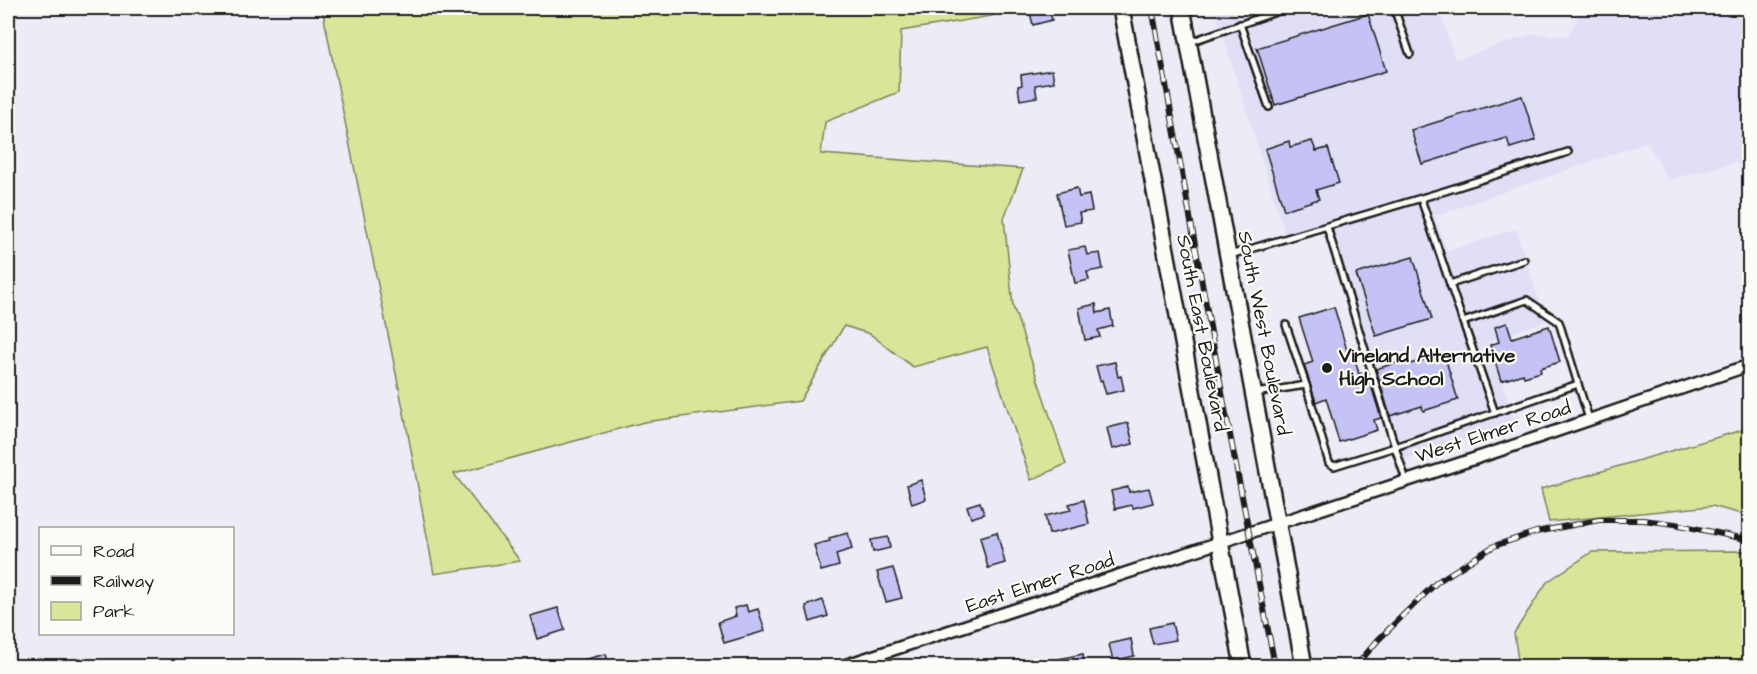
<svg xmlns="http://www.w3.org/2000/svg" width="1757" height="674" viewBox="0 0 1757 674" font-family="'Architects Daughter',sans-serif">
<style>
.built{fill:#e0dff6}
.green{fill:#d8e699;stroke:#7a815a;stroke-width:1.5}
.building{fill:#c5c3f5;stroke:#1c1c1c;stroke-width:1.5}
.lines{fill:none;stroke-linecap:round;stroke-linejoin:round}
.lane-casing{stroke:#1c1c1c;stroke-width:10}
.street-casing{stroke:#1c1c1c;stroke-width:15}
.secondary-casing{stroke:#1c1c1c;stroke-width:20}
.lane{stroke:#fdfcf7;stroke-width:5}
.street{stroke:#fdfcf7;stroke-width:10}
.secondary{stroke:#fdfcf7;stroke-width:15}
.rail-casing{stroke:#1c1c1c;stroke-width:6}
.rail{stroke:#fdfcf7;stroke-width:4;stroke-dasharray:11;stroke-linecap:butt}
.poi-dot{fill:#1c1c1c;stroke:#fdfcf7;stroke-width:2}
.labels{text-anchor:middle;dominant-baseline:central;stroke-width:4.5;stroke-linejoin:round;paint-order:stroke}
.street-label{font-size:20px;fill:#1c1c1c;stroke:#fdfcf7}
.poi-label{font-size:20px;font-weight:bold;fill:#1c1c1c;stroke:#fdfcf7;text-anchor:start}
</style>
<rect width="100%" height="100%" fill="#ecebf6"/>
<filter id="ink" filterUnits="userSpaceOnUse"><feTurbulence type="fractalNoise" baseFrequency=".0167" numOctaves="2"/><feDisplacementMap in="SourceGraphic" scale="12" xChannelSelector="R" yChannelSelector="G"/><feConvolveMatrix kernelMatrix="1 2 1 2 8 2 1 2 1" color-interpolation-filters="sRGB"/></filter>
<g filter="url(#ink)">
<polygon class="built" points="1237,8 1439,8 1455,60 1532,34 1568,36 1579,15 1603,8 1749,8 1749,192 1737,162 1668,180 1647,142 1435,216 1447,251 1516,229 1546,321 1488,342 1516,423 1402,461 1322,225 1286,237 1216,13"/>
<g class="green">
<polygon points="322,8 991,8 992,16 901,31 899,92 825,122 821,154 1023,169 1004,218 1013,306 1066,464 1031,480 987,347 913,367 870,334 844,326 800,401 644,422 454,474 520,561 434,574 406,423"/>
<polygon points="1749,428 1749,516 1712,506 1549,522 1541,489"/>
<polygon points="1749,551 1749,666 1519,666 1514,633 1547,582 1592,552"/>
</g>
<g class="building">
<polygon points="1029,8 1049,8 1052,20 1033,25"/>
<polygon points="1368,14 1386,71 1275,105 1257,48"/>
<polygon points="1052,70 1054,82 1035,85 1037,97 1020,100 1018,86 1022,85 1021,75"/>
<polygon points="1522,96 1536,140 1510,148 1507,138 1422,164 1411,130"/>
<polygon points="1289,141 1290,147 1312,141 1316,151 1328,148 1339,183 1316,190 1319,199 1284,210 1265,149"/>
<polygon points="1077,188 1079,197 1089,195 1092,211 1079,213 1081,222 1064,225 1057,193"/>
<polygon points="1085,247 1087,255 1100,253 1103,269 1087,272 1089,280 1075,283 1068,250"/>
<polygon points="1413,257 1432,319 1376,336 1356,274"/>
<polygon points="1096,304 1097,313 1110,310 1113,326 1098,330 1100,337 1085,340 1079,308"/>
<polygon points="1334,307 1349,357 1354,356 1359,374 1367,372 1381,418 1374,420 1377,430 1339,442 1326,398 1316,402 1304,365 1313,362 1299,318"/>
<polygon points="1507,323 1512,338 1549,326 1560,362 1540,368 1541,372 1524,377 1523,374 1501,381 1490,345 1499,342 1495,327"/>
<polygon points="1444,354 1458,400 1423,411 1422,406 1390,416 1376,369 1409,359 1410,364"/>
<polygon points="1115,362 1118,377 1121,376 1124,390 1106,394 1102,380 1100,381 1096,366"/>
<polygon points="1128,423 1133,444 1112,449 1107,428"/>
<polygon points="921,480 926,499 912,504 907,485"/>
<polygon points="1128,487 1129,492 1149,488 1153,503 1133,508 1132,505 1115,509 1111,491"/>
<polygon points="1084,500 1089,524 1049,534 1045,516 1071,510 1069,504"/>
<polygon points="980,502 984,514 971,518 967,506"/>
<polygon points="997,532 1005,563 988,568 980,537"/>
<polygon points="848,533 852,549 836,554 839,566 821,571 814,545 830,541 829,538"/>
<polygon points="888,537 890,548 873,552 871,540"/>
<polygon points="893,568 902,598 886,602 877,572"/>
<polygon points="823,600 828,616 810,622 806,606"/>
<polygon points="746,605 748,612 758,609 765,631 724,643 718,622 736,616 734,608"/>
<polygon points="558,608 565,630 537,639 530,616"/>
<polygon points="1172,623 1176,640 1153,644 1149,628"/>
<polygon points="1131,639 1134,656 1113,661 1109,644"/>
<polygon points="606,654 609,666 572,666 571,663"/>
<polygon points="1083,654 1085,666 1044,666 1044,662"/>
</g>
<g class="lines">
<g class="lane-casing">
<g id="lane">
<polyline points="1394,8 1410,54"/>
<polyline points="1240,24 1269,107"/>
<polyline points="1190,42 1287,8"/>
<polyline points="1421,199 1463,322"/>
<polyline points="1230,255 1445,191 1568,152"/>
<polyline points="1450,284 1524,260"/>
<polyline points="1286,325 1306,385"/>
<polyline points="1255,393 1306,385 1329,463 1334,466 1395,447 1327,227"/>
<polyline points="1495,413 1463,322 1527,300 1559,322 1578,384"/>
<polyline points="1406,480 1395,447 1578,384 1589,419"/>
</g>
</g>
<g class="street-casing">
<polyline id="street" points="843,666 1498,451 1750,365"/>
</g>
<g class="secondary-casing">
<g id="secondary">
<polyline points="1121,8 1243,666"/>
<polyline points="1182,8 1304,666"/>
</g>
</g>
<use href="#lane" class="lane"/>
<use href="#street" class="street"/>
<use href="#secondary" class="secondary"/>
<g class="rail-casing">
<g id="rail">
<polyline points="1152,8 1225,409 1275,666"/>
<polyline points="1356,666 1378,640 1437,582 1494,546 1536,532 1599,520 1643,520 1675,524 1750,540"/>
</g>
</g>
<use href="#rail" class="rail"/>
</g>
</g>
<circle class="poi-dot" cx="1327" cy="368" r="6"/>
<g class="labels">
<g class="street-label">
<text transform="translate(1202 333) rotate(79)">South East Boulevard</text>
<text transform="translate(1264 333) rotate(79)">South West Boulevard</text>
<text transform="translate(1493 432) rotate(-18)">West Elmer Road</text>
<text transform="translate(1040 583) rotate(-18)">East Elmer Road</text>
</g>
<g class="poi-label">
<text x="1339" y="356">Vineland Alternative<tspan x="1339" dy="23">High School</tspan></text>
</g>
</g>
<rect width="1757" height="674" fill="none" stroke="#fdfcf7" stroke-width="30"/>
<rect x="15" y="15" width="1727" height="644" fill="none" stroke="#1c1c1c" stroke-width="2" filter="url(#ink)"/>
<rect x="39" y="527" width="195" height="108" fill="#fdfcf7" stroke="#a3a29f" stroke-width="1.5"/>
<rect x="51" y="546" width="30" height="9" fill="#fdfcf7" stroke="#a3a29f" stroke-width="1.5"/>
<text x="93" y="557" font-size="18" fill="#1c1c1c">Road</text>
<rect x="51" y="576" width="30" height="9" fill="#1c1c1c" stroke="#a3a29f" stroke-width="1.5"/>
<text x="93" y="587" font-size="18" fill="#1c1c1c">Railway</text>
<rect x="51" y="602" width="30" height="18" fill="#d8e699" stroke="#a3a29f" stroke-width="1.5"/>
<text x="93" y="617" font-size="18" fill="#1c1c1c">Park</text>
</svg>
